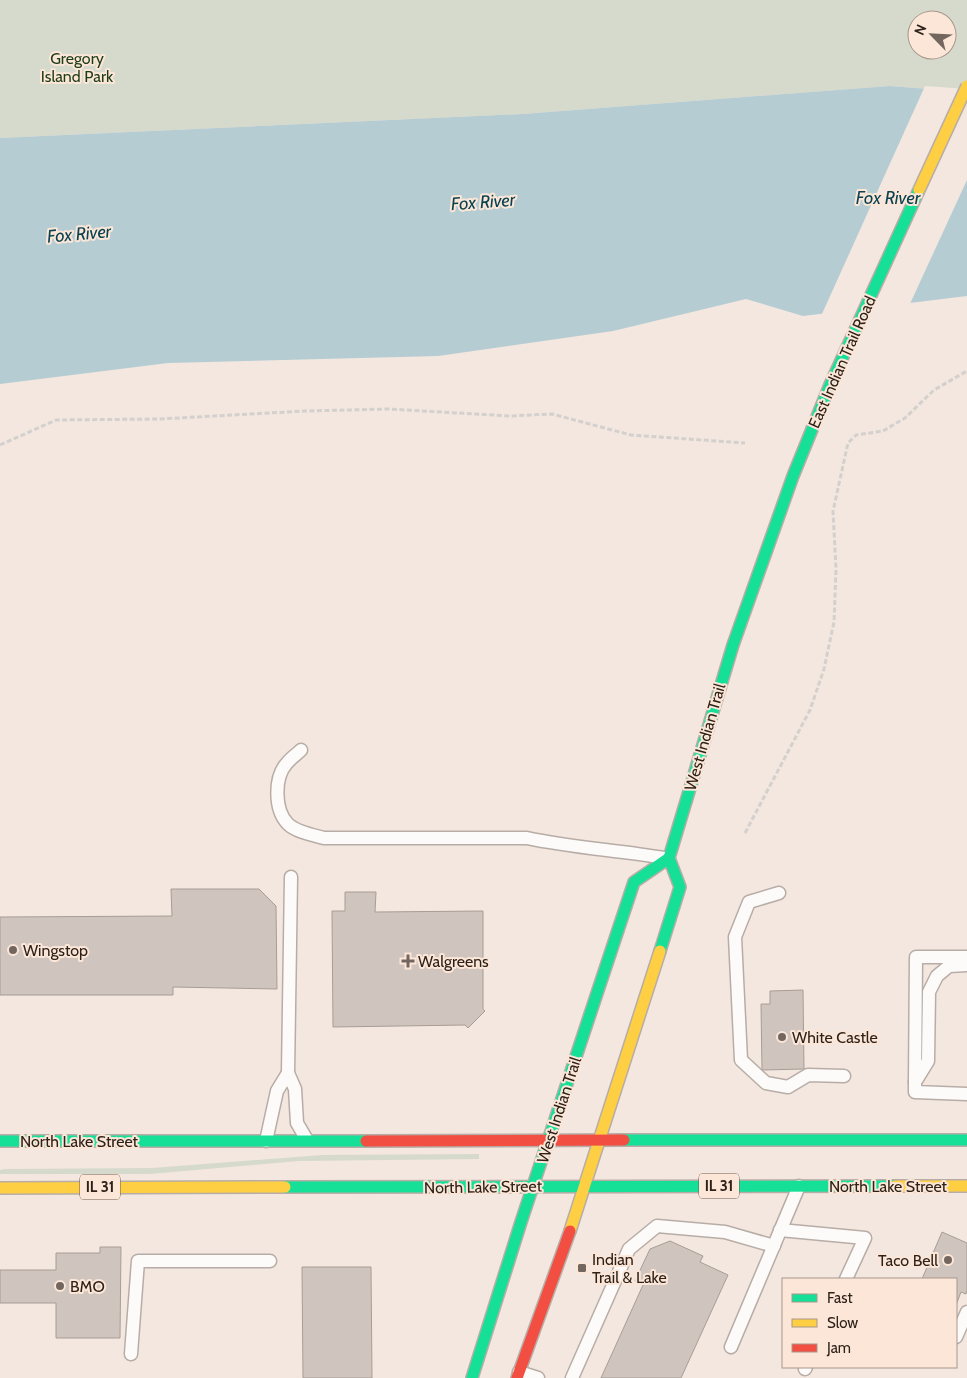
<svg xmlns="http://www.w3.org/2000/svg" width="967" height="1378" viewBox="0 0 967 1378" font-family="Cabin,sans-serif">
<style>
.green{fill:#d6dacc;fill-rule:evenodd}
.water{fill:#b4ccd2}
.pier{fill:#f3e7e0}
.building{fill:#d0c5be;stroke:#a89d96}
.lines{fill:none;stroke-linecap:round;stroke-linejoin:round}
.lane-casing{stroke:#b8ada6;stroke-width:15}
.fast-casing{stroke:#b8ada6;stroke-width:14}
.slow-casing{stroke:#b8ada6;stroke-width:14}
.jam-casing{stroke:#b8ada6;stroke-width:14}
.path{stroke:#d4d0cd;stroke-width:3;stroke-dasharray:5 2.5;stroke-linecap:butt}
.lane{stroke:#fdfbfa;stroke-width:12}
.fast{stroke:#16e098;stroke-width:11}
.slow{stroke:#ffcf43;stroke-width:11}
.jam{stroke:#f24e42;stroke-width:11}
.fast-bridge-casing{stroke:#b8ada6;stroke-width:14;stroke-linecap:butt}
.slow-bridge-casing{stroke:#b8ada6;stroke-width:14;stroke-linecap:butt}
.fast-bridge{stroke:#16e098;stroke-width:11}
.slow-bridge{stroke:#ffcf43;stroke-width:11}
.poi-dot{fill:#73665f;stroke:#fbe6d8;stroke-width:2}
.labels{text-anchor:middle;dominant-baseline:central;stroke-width:4;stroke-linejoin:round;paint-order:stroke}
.shield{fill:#fbe6d8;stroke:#6c5c52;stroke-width:1}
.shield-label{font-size:15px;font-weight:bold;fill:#2e2119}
.park-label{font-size:16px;fill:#1c3d16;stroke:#fbe6d8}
.street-label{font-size:16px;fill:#2e2119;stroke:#fbe6d8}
.poi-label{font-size:16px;fill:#2e2119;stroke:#fbe6d8;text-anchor:start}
.water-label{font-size:18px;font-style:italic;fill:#094250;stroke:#fbe6d8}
</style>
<rect width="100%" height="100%" fill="#f3e7e0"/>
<g class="green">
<path d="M 0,0 L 967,0 L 967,92 L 890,86 L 523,114 L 0,138 ZM 917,20 L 947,20 L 947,50 L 917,50 Z"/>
<polygon points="479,1154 479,1159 299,1161 150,1174 0,1174 0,1170 4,1169 152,1168 322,1155"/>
</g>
<polygon class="water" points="890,86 967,92 967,296 803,316 746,299 613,331 438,356 168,363 0,384 0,138 523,114"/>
<polygon class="pier" points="925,86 967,89 967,180 909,306 821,316"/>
<g class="building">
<polygon points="171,889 259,889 276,906 277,989 173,987 173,995 0,995 0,917 172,916"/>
<polygon points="345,892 376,892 375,912 483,911 483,1009 485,1011 468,1028 465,1025 333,1027 332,911 345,911"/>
<polygon points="803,990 804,1069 762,1070 761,1004 770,1004 770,991"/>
<polygon points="942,1232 967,1243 967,1290 966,1294 961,1292 956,1305 956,1279 922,1279"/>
<polygon points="670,1241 703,1256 700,1262 728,1275 681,1378 601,1378 643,1285 635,1281 650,1249"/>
<polygon points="100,1247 121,1247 120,1338 56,1338 56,1303 0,1303 0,1270 56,1270 56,1253 100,1253"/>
<polygon points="302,1267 371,1267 372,1378 303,1378"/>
</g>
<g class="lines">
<g class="lane-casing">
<g id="lane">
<path d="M 301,750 C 297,754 291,758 287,763 C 274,777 274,810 288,824 C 296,832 313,835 324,838 L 527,838 C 573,848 619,850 664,858"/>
<polyline points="291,877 288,1073 295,1089 297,1123 307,1140"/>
<polyline points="779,893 749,902 735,937 741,1060 766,1083 788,1087 808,1075 844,1076"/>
<polyline points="967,957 916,957 915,1082 915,1092 967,1094"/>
<polyline points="915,1082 928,1061 929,992 937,976 949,966 967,965"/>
<polyline points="266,1141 277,1091 288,1073"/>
<polyline points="780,1230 865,1238 846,1279"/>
<polyline points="956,1337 967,1312"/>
<polyline points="731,1347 799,1186"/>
<polyline points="131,1354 138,1261 270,1261"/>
<polyline points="805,1369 806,1367"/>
<polyline points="519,1372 538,1378"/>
<polyline points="572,1378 629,1249 657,1226 725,1232 774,1246"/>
</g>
</g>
<g class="fast-casing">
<g id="fast">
<polyline points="660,951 680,887 669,858 733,645"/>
<polyline points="624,1140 967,1140"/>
<polyline points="0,1141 366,1141"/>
<polyline points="285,1187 895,1186"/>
<polyline points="472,1378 521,1222 634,882 669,858"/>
</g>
</g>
<g class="slow-casing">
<g id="slow">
<polyline points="895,1186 967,1186"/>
<polyline points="0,1188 285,1187"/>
<polyline points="570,1231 660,951"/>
</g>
</g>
<g class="jam-casing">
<g id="jam">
<polyline points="366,1141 624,1140"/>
<polyline points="517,1378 570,1231"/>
</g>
</g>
<g class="path">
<polyline points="0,445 56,420 160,419 305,411 389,409 510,416 552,414 631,435 745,443"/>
<polyline points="745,833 810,710 824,669 834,622 836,569 833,511 848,443 856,435 883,431 905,418 934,390 967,371"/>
</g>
<use href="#lane" class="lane"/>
<use href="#fast" class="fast"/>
<use href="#slow" class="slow"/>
<use href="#jam" class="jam"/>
<g class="fast-bridge-casing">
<polyline id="fast-bridge" points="733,645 793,476 830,385 919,190"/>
</g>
<g class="slow-bridge-casing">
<polyline id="slow-bridge" points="919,190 967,86"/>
</g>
<use href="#fast-bridge" class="fast-bridge"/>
<use href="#slow-bridge" class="slow-bridge"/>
</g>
<g class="poi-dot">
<circle cx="13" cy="950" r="5"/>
<path d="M405.5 953.5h5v5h5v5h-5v5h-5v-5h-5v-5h5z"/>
<circle cx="782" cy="1037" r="5"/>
<circle cx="948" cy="1260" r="5"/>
<rect x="577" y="1263" width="10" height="10" rx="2.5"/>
<circle cx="60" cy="1286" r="5"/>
</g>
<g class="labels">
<g class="shield">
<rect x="699" y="1173.5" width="40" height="25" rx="4"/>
<rect x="80" y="1174.5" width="40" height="25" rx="4"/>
</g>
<g class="shield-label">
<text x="719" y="1186">IL 31</text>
<text x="100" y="1187">IL 31</text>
</g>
<g class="park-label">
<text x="77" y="58">Gregory<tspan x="77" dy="18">Island Park</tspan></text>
</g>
<g class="street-label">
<text transform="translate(842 362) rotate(-66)">East Indian Trail Road</text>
<text transform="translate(705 737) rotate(-74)">West Indian Trail</text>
<text transform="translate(559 1110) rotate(-72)">West Indian Trail</text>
<text x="79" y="1141">North Lake Street</text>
<text x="888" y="1186">North Lake Street</text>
<text transform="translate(483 1187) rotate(-1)">North Lake Street</text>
</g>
<g class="poi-label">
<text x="23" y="950">Wingstop</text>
<text x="418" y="961">Walgreens</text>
<text x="792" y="1037">White Castle</text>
<text x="592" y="1259">Indian<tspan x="592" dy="18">Trail &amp; Lake</tspan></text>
<text x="938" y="1260" text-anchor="end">Taco Bell</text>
<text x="70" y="1286">BMO</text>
</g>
<g class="water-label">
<text x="888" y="198">Fox River</text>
<text transform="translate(483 202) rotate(-4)">Fox River</text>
<text transform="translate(79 234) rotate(-5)">Fox River</text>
</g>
</g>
<rect x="782" y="1278" width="175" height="90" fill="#fbe6d8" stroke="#a9978c"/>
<rect x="792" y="1294" width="25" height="8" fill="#16e098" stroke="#a9978c"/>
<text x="827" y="1303" font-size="15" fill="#2e2119">Fast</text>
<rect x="792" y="1319" width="25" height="8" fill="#ffcf43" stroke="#a9978c"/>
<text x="827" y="1328" font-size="15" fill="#2e2119">Slow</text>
<rect x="792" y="1344" width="25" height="8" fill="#f24e42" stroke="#a9978c"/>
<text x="827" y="1353" font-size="15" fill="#2e2119">Jam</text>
<g transform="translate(932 35) rotate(294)"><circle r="24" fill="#fbe6d8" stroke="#a9978c"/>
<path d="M0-4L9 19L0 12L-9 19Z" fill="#73665f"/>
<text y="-8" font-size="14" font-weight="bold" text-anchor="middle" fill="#2e2119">N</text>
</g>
</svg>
